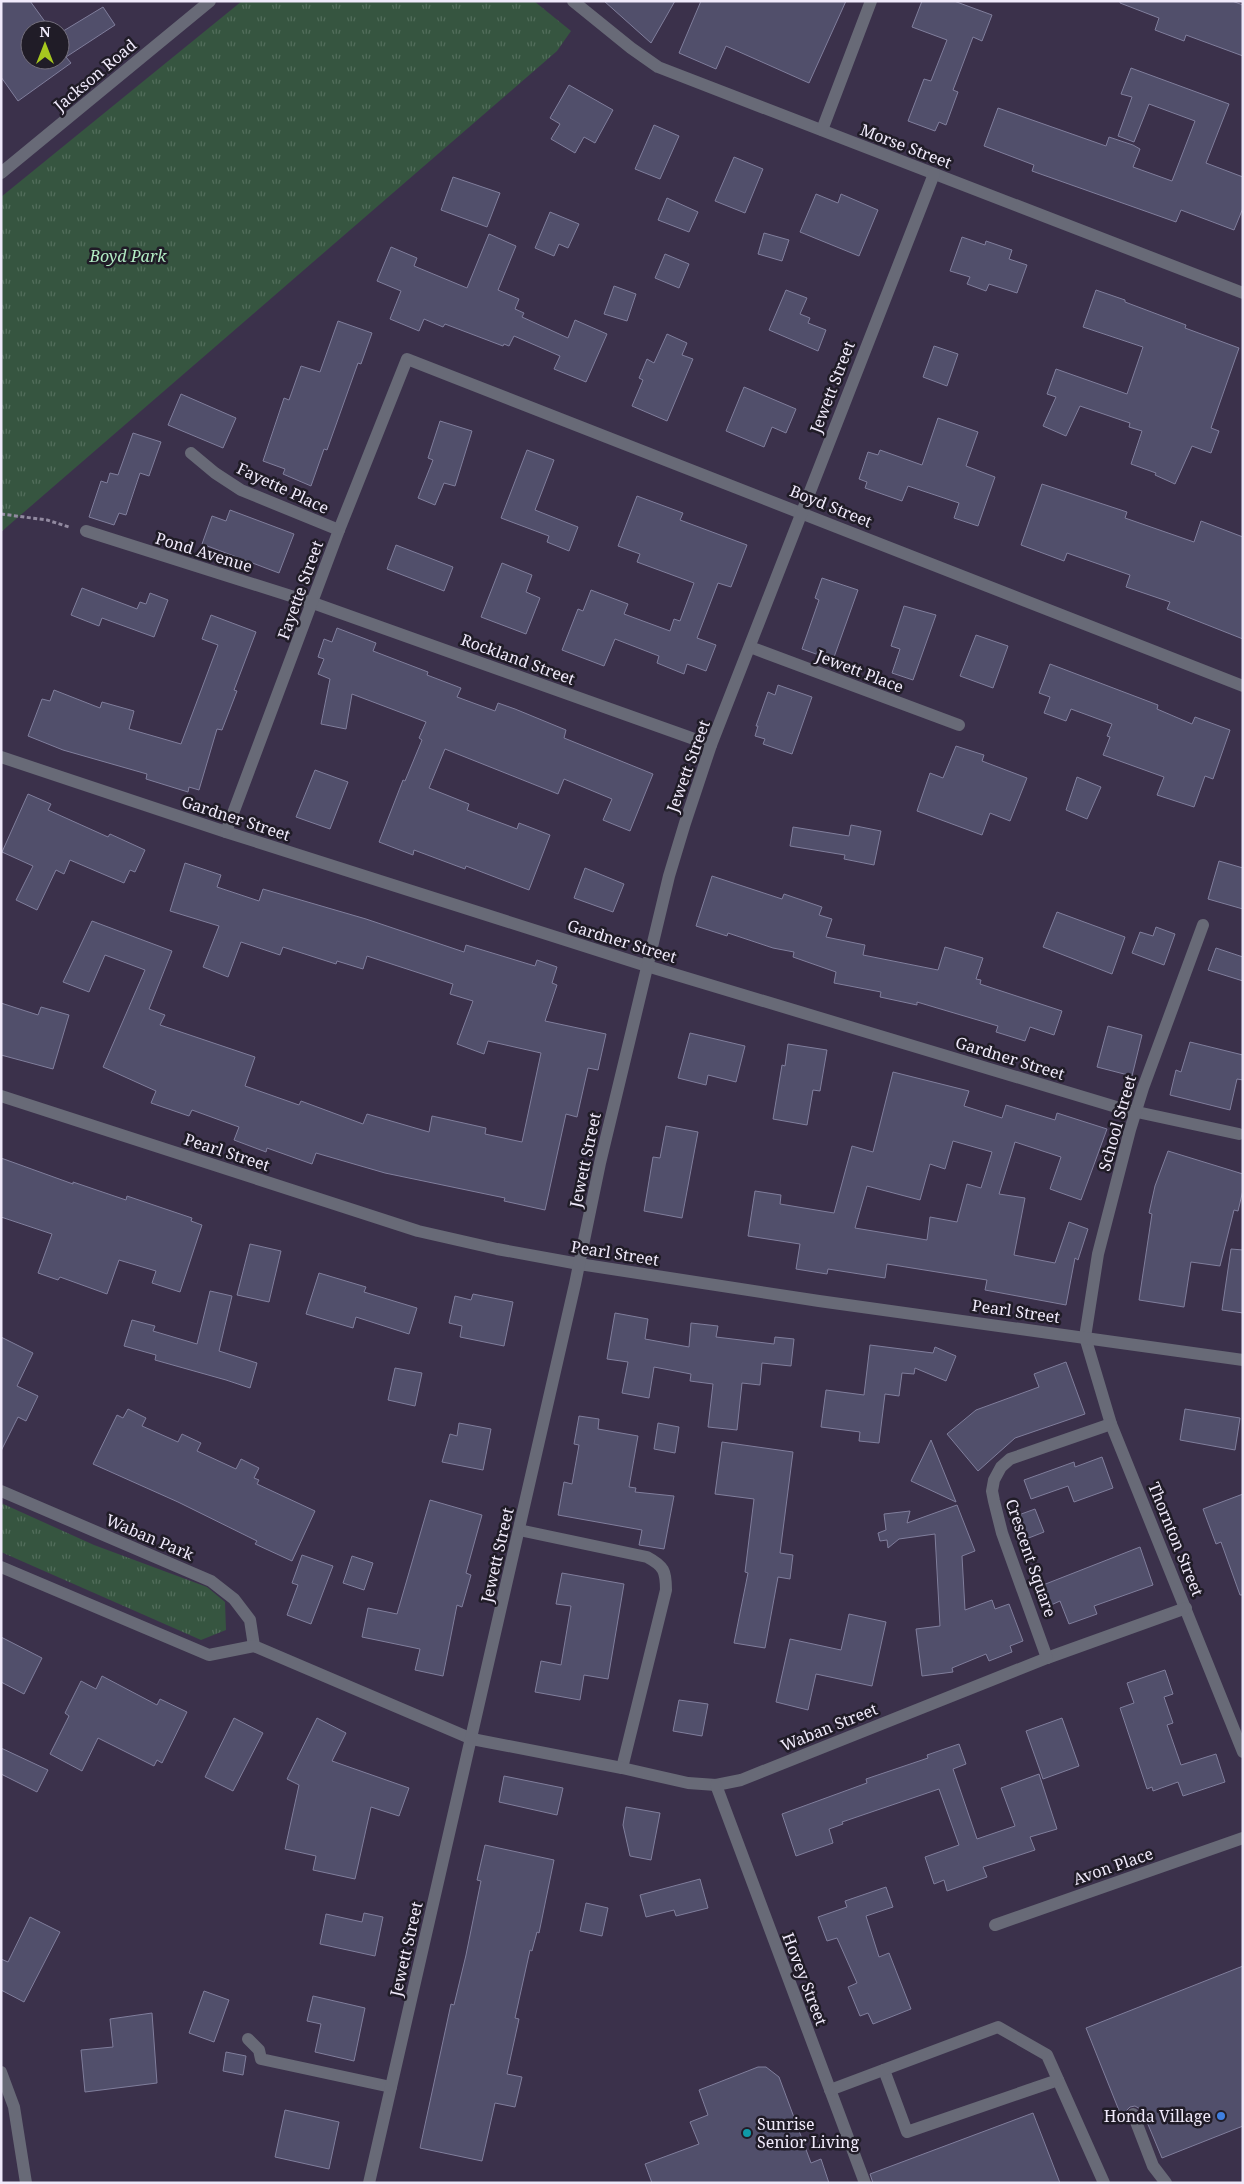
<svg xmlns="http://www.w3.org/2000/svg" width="1244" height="2184" viewBox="0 0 1244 2184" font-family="'Noto Serif',serif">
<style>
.park{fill:url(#park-tufts)}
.building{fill:#514f6b;stroke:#807e9c;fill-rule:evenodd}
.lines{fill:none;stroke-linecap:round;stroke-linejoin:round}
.path{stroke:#928aa0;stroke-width:3;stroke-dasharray:4 2.5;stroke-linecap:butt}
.minor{stroke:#686a77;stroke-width:12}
.shop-dot{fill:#3f7fe0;stroke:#201c27;stroke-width:2}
.culture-dot{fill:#0f9aa8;stroke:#201c27;stroke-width:2}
.labels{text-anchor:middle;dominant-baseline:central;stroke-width:5;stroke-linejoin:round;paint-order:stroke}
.street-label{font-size:16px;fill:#f0eafb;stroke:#201c27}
.park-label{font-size:16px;font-style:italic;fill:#b2ecc4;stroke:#201c27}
.poi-label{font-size:16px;fill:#f0eafb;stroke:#201c27;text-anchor:end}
</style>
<defs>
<pattern id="park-tufts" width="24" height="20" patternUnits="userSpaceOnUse" patternTransform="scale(1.25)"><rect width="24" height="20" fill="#365540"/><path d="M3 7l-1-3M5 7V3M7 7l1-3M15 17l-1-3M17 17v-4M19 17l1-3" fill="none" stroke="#536e5c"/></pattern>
</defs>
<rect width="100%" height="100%" fill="#3b314b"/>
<g class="park">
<polygon points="242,1 534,1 571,31 557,51 1,532 1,197"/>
<polygon points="1,1503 94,1545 207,1587 225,1602 226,1630 201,1640 1,1552"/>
</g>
<g class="building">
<polygon points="1,1 30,1 51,30 30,30 30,60 60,60 60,33 103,7 115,25 66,57 71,63 18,101 1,77"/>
<polygon points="604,1 675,1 651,43"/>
<polygon points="701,1 846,1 809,83 726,46 716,69 679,53"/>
<polygon points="922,1 954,1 992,15 982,41 973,37 953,90 958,92 946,125 939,122 935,131 908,121 924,79 931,81 947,40 912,27"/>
<polygon points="1120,1 1232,1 1243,5 1243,56 1186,35 1184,41 1155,30 1159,18 1120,3"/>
<polygon points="1131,68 1229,104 1206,163 1243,177 1243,208 1234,230 1181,210 1176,222 1032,171 1034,165 984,146 998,108 1106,146 1109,137 1133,145 1140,149 1133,167 1172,181 1195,121 1149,104 1134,142 1118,136 1132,97 1121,94"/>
<polygon points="569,85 613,110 595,143 584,137 575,153 551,139 560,124 550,118"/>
<polygon points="654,125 679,136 660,179 635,169"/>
<polygon points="734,157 763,169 745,213 715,201"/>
<polygon points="453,177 500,193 487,227 441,210"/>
<polygon points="816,194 838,203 841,194 878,210 859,256 800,232"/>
<polygon points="667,198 698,212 689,232 658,220"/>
<polygon points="550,212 579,224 568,248 559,244 554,256 535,248"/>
<polygon points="764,233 789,240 782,261 758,254"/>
<polygon points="489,234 516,246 498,290 519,299 515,309 524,313 522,317 568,338 575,320 607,334 586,382 554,369 560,356 514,336 509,346 504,344 503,346 445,324 443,327 424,319 419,331 390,319 401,291 377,281 391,247 417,258 414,266 467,288"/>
<polygon points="962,237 985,245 986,241 1012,250 1009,259 1027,265 1017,293 989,284 986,291 967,284 970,277 950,271"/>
<polygon points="665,254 689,264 679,288 655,278"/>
<polygon points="614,286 636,294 627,321 604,314"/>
<polygon points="786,290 807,298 800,314 810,318 808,323 826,330 818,351 769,330"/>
<polygon points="1096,290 1125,300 1125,302 1186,325 1185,328 1239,348 1211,428 1219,431 1211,453 1192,446 1175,484 1155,475 1156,473 1131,464 1142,431 1129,427 1130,423 1080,406 1066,436 1043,426 1056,397 1047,394 1056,369 1127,394 1143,347 1083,327"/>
<polygon points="338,321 372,333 361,364 358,363 327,450 324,449 311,486 283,474 285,469 263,461 284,398 289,400 301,366 320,372"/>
<polygon points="667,334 687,343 682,355 693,359 667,421 632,406 643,380 639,378 647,359 654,363"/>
<polygon points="934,346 958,354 947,386 923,377"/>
<polygon points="744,387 796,409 786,433 772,427 764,447 726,431"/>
<polygon points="181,394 236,418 223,448 168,425"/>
<polygon points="938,418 978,432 966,466 995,477 978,526 954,518 959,503 908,486 902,501 865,488 867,482 859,479 868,452 878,455 880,450 922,465"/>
<polygon points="440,421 472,431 455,486 444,483 435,505 418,498 433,460 428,458"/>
<polygon points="133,433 161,442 149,476 140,473 126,515 119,513 114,525 89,517 101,481 107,483 110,473 118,475"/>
<polygon points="527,450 554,460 535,510 578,527 569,551 547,542 549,536 501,518"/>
<polygon points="1042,484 1127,512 1125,518 1194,542 1201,521 1243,537 1243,639 1167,609 1170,602 1126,587 1130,575 1067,553 1064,561 1021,545"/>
<polygon points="637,496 683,513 680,520 747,545 731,587 718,583 697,638 716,645 706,671 687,664 684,674 657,663 659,656 615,639 604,666 562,650 578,609 583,611 591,590 628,604 624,614 670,631 674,619 680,621 694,583 637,562 640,554 618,546"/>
<polygon points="230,510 294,534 279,573 202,544 212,516 226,521"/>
<polygon points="396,545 453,567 444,591 387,569"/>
<polygon points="502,563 532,575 526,592 540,598 526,634 481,617"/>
<polygon points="822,578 858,590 833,660 802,649 819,600 815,598"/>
<polygon points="82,588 137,609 140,602 146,604 150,593 168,600 154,637 102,618 99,626 71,615"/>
<polygon points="904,606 936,615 913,680 892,673 900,649 891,646"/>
<polygon points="211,615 256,632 234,690 237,691 222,730 217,729 199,790 189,787 188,792 146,779 147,774 63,750 28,736 42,699 50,701 54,690 100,708 102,702 134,711 129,729 181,744 218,645 202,639"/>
<polygon points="337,628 376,643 373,651 428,672 427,675 461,688 457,697 495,711 498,703 515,709 566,730 564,738 653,774 630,831 603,820 612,799 564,779 558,794 445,749 429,788 469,804 467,810 517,829 519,823 550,835 529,890 466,866 465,869 414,850 413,855 379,842 403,780 405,781 422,740 419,738 426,722 352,694 346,729 321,724 330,679 318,674 324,659 318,657 324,639 332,642"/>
<polygon points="976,635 1008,646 993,688 960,676"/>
<polygon points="1050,664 1158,705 1157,709 1192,724 1195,717 1230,730 1213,779 1205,776 1194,807 1157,795 1164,777 1103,755 1110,737 1107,736 1112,724 1071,709 1066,721 1044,713 1050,697 1039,693"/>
<polygon points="778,685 812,697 792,754 763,744 765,739 755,736 758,726 756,726 768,692 775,695"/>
<polygon points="956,746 984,755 982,761 1027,778 1010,821 990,813 982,835 917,811 930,773 943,778"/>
<polygon points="315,770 348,782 330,829 296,817"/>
<polygon points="1077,777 1101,787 1087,819 1066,810"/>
<polygon points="28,794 51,804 48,810 108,837 110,834 145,850 135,872 130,870 124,883 70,860 64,874 56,870 37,910 16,900 33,866 2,852"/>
<polygon points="851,825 881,831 874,865 844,859 845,855 790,846 793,827 849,836"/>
<polygon points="1219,861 1243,868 1243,909 1208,899"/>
<polygon points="185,863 221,875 217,887 259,901 263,889 366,919 464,952 466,945 535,966 537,960 557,967 552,983 557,985 545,1021 606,1034 598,1070 588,1068 577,1117 566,1114 545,1210 504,1201 505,1198 385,1173 316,1153 312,1164 267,1148 266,1152 234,1140 239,1127 192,1110 189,1116 151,1103 156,1091 103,1067 145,970 105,955 89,992 63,982 92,921 172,951 149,1009 165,1015 160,1025 255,1057 245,1086 299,1105 301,1101 363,1124 367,1114 429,1132 432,1116 486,1128 485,1134 522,1142 541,1053 488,1041 484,1054 457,1044 473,1001 450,994 453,984 367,956 363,969 337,961 336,964 283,947 280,955 241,942 228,977 203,967 219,926 170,911"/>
<polygon points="585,868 624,884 613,912 574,898"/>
<polygon points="712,876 782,899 784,894 822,907 819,915 832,919 826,937 865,945 863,955 938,970 945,947 983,958 976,979 981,980 980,984 1062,1011 1054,1035 1030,1027 1025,1041 996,1032 998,1026 917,1002 917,1005 880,997 881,992 834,983 836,972 793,957 794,952 773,948 728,933 727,936 696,926"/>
<polygon points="1057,912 1125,937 1112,974 1043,947"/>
<polygon points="1156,927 1175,934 1164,965 1132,953 1140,932 1153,936"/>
<polygon points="1216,948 1243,957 1243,981 1208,970"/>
<polygon points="1,1003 38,1015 41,1007 69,1015 53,1069 1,1055"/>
<polygon points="1108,1026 1142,1035 1132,1076 1097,1067"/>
<polygon points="690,1033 745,1046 736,1082 708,1075 706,1085 678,1078"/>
<polygon points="1190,1042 1243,1055 1243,1080 1237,1079 1230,1110 1170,1095 1176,1070 1181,1072"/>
<polygon points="788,1044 827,1050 820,1091 813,1090 807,1125 773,1119 782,1065 785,1066"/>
<path d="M 893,1072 L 969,1091 L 964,1106 L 1002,1118 L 1006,1105 L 1055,1120 L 1057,1113 L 1107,1129 L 1081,1200 L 1050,1189 L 1061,1157 L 1015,1142 L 999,1194 L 1025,1198 L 1014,1255 L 1055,1263 L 1069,1222 L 1088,1229 L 1078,1260 L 1075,1258 L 1066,1305 L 985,1290 L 987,1280 L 887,1264 L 885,1278 L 828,1269 L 827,1274 L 796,1269 L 800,1244 L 748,1236 L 755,1191 L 781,1195 L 780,1204 L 834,1213 L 852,1146 L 873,1152 ZM 953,1141 L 992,1152 L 981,1188 L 967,1184 L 957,1222 L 930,1217 L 927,1240 L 855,1228 L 867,1186 L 920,1200 L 930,1164 L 945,1169 Z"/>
<polygon points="666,1126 698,1132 682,1218 644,1211 653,1157 660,1158"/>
<polygon points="1168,1151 1243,1174 1243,1190 1238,1211 1234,1210 1220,1266 1191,1262 1184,1307 1139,1300 1152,1214 1149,1213 1155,1186"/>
<polygon points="1,1158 73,1184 73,1182 126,1200 127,1196 192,1218 191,1221 202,1225 180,1292 152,1283 156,1271 119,1260 107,1294 60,1277 58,1280 38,1273 52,1234 1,1217"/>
<polygon points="250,1244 281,1251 269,1302 237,1295"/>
<polygon points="1231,1249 1243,1250 1243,1313 1222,1310"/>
<polygon points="319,1273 366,1287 364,1292 417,1308 409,1334 356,1317 353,1328 306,1314"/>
<polygon points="210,1291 232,1296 219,1351 257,1363 250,1388 226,1380 155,1360 156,1355 124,1346 132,1320 155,1326 153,1331 197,1344"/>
<polygon points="473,1294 513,1302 504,1346 460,1337 462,1326 449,1323 455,1296 471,1300"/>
<polygon points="615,1313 648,1319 645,1339 689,1347 691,1323 718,1326 716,1337 774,1344 775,1337 794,1339 791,1366 762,1363 760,1385 742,1383 737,1430 708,1427 713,1384 690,1381 691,1374 654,1367 649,1398 622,1393 628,1362 607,1359"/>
<polygon points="1,1337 33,1353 17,1386 38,1396 26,1421 18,1417 1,1451"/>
<polygon points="870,1345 933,1353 935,1347 956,1356 946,1381 915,1368 914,1374 902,1373 899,1396 885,1394 879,1443 859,1441 860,1432 821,1427 826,1390 864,1395"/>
<polygon points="1066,1362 1085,1414 1015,1438 978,1471 947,1434 976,1410 1039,1387 1034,1374"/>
<polygon points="395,1368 422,1373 415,1406 388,1400"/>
<polygon points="128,1409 146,1418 142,1426 178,1442 182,1434 201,1443 197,1451 236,1469 241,1459 259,1468 254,1478 259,1480 257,1484 315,1511 292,1561 255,1544 257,1541 178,1502 93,1464 117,1415 123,1418"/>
<polygon points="1185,1409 1240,1418 1235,1450 1180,1440"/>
<polygon points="579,1416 599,1419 598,1429 638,1436 629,1487 636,1488 635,1492 674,1496 664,1549 639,1545 642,1530 558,1515 564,1482 572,1484 579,1445 574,1444"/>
<polygon points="459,1423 491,1429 483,1470 442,1462 450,1434 457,1436"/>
<polygon points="658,1423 679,1427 675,1453 654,1449"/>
<polygon points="931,1440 956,1502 911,1481"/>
<polygon points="722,1442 793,1452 780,1553 793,1555 790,1579 778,1577 765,1648 734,1643 748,1573 745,1572 754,1499 715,1494"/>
<polygon points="1102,1457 1113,1488 1074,1502 1068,1486 1031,1499 1024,1480 1074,1462 1075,1467"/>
<polygon points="1243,1494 1243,1595 1240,1595 1221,1542 1216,1544 1203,1509"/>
<polygon points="430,1500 482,1515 466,1573 471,1575 462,1607 457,1605 443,1676 415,1670 420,1649 362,1637 368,1608 397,1614"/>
<polygon points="957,1505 975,1551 962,1556 965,1610 992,1600 995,1609 1009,1604 1023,1641 1010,1646 1012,1652 989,1661 986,1654 952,1668 953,1672 922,1676 916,1629 940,1626 935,1534 899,1539 888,1548 887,1540 880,1541 878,1533 886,1530 884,1514 910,1511 907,1523"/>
<polygon points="1035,1509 1044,1532 1021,1541 1013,1517"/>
<polygon points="1140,1547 1153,1585 1094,1606 1097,1614 1069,1624 1060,1601 1051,1605 1043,1585"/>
<polygon points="302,1555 333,1566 311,1624 287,1615 298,1585 292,1583"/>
<polygon points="352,1556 373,1563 364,1590 343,1583"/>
<polygon points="562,1573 624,1584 608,1679 584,1675 580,1700 535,1692 541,1661 561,1665 571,1606 556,1604"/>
<polygon points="849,1614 886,1622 872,1686 816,1674 808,1710 776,1702 790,1639 841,1650"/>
<polygon points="1,1637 42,1658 24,1694 1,1682"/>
<polygon points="1165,1670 1173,1694 1164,1697 1173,1723 1167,1725 1181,1765 1216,1754 1225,1782 1183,1796 1178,1782 1153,1791 1152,1787 1147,1789 1120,1708 1134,1703 1127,1683"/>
<polygon points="102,1676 157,1705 160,1699 187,1712 162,1763 157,1760 154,1766 98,1738 82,1771 50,1754 69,1716 65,1713 81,1681 96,1689"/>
<polygon points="679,1700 708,1704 702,1736 673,1731"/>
<polygon points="234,1718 263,1733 233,1791 205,1777"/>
<polygon points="317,1718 346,1733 332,1761 409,1788 399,1816 371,1807 355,1879 313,1870 316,1856 285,1849 299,1785 287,1779"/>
<polygon points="1062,1718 1079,1766 1043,1779 1026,1731"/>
<polygon points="959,1744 966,1764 953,1769 977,1839 1015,1826 1001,1788 1039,1774 1057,1829 1030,1837 1035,1850 983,1867 987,1877 947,1891 944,1880 934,1884 925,1857 959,1845 939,1789 842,1822 843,1824 829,1829 833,1843 796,1856 782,1814 867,1783 866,1779 928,1758 927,1755"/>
<polygon points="1,1748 48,1770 37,1792 1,1774"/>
<polygon points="504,1776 563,1788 557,1815 499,1802"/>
<polygon points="626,1807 660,1813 651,1860 630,1856 623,1825"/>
<polygon points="485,1845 554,1860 539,1933 537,1932 532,1951 530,1950 515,2018 519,2019 507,2074 522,2077 515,2107 495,2103 482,2161 420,2148 451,2004 454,2005 466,1955 481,1881 477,1880"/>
<polygon points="700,1879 708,1908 676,1916 674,1910 646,1917 640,1895"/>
<polygon points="886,1887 893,1907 866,1916 879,1957 889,1953 911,2009 873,2024 868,2013 860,2016 848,1987 857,1983 837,1938 827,1941 818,1917 847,1907 845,1901"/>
<polygon points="586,1903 608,1908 602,1936 580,1931"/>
<polygon points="364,1913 383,1917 375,1956 320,1944 326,1914 362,1922"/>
<polygon points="30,1917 60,1932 24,2002 1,1990 1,1959 8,1962"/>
<polygon points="1243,1966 1243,2126 1162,2158 1142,2110 1135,2106 1130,2107 1125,2112 1125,2117 1122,2118 1086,2028"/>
<polygon points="204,1991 229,2000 214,2042 189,2033"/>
<polygon points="313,1996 365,2008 354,2061 315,2052 321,2024 307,2021"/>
<polygon points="152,2013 157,2083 85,2092 81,2050 113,2047 110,2019"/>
<polygon points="226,2052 246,2056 243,2075 223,2071"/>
<polygon points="758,2067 766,2067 779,2077 811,2163 821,2159 829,2183 652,2183 645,2164 699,2144 690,2122 708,2115 699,2090"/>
<polygon points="285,2110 339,2122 329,2169 275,2157"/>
<polygon points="1033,2113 1060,2183 873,2183 870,2174"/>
</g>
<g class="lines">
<polyline class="path" points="1,514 47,520 69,527"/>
<g class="minor">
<polyline points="573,1 631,48 658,67 1243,293"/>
<polyline points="822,130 871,1"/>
<polyline points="1,173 210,1"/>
<polyline points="191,453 215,473 241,490 339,530"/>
<polyline points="86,531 313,603 711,745"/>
<polyline points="750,647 959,725"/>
<polyline points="1,757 226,832 647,966 1123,1109 1239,1134"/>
<polyline points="226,832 339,530 407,359 1243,686"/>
<polyline points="1203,925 1143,1088 1130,1130 1098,1254 1085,1337 1111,1424 1243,1752"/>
<polyline points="1,1096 418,1231 497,1249 579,1264 819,1301 1243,1360"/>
<polyline points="1,1491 211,1581 234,1599 250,1620 254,1646"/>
<path d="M 519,1530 L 647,1557 C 664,1566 666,1571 666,1590 L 622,1768"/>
<polyline points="1,1567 209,1655 254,1646 472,1739 622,1768 688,1783 716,1785 741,1780 1047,1658 1186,1608"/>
<polyline points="1047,1658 1002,1533 994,1501 992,1491 994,1480 1001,1467 1010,1459 1111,1424"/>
<polyline points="716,1785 865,2183"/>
<polyline points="995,1925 1243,1838"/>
<polyline points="248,2039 259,2050 261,2059 391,2087"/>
<polyline points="884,2070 907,2132 1058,2080"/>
<polyline points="1,2072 14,2107 26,2183"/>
<polyline points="830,2090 998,2027 1047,2055 1104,2183"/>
<polyline points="1133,2114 1153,2166 1166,2183"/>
<polyline points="369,2183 575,1284 600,1163 669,876 685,823 711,745 934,174"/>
</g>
</g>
<circle class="shop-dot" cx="1221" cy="2116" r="5"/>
<circle class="culture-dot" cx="747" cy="2133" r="5"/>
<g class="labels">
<g class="street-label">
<text transform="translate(95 75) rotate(-40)">Jackson Road</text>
<text transform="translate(906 146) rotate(21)">Morse Street</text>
<text transform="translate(832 387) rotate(-69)">Jewett Street</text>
<text transform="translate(283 488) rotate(25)">Fayette Place</text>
<text transform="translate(831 506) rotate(22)">Boyd Street</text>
<text transform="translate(204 552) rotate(17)">Pond Avenue</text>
<text transform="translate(300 590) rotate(-70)">Fayette Street</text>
<text transform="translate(518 659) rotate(20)">Rockland Street</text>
<text transform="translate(860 671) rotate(21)">Jewett Place</text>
<text transform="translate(688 766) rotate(-70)">Jewett Street</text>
<text transform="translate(236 818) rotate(18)">Gardner Street</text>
<text transform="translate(622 941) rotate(17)">Gardner Street</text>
<text transform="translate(1010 1058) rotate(17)">Gardner Street</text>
<text transform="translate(1117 1123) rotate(-74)">School Street</text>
<text transform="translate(227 1152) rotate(18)">Pearl Street</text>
<text transform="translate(585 1160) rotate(-78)">Jewett Street</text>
<text transform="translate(615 1253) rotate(9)">Pearl Street</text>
<text transform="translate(1016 1311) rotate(8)">Pearl Street</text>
<text transform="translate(150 1537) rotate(23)">Waban Park</text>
<text transform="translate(1176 1539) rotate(68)">Thornton Street</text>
<text transform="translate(497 1555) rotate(-77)">Jewett Street</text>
<text transform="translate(1031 1558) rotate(71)">Crescent Square</text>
<text transform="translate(829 1727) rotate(-22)">Waban Street</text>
<text transform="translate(1113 1866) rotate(-19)">Avon Place</text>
<text transform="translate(406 1949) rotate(-77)">Jewett Street</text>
<text transform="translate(805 1979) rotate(69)">Hovey Street</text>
</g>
<g class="park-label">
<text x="128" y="256">Boyd Park</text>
</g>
<g class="poi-label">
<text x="1211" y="2116">Honda Village</text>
<text x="757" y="2124" text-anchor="start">Sunrise<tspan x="757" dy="18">Senior Living</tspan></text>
</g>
</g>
<rect width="1244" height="2184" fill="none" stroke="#f0eafb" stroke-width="5"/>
<g transform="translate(45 45)"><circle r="24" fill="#201c27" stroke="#736e7c"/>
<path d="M0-4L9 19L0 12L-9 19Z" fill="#a7c81f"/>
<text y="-8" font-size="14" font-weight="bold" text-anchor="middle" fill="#f0eafb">N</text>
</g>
</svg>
